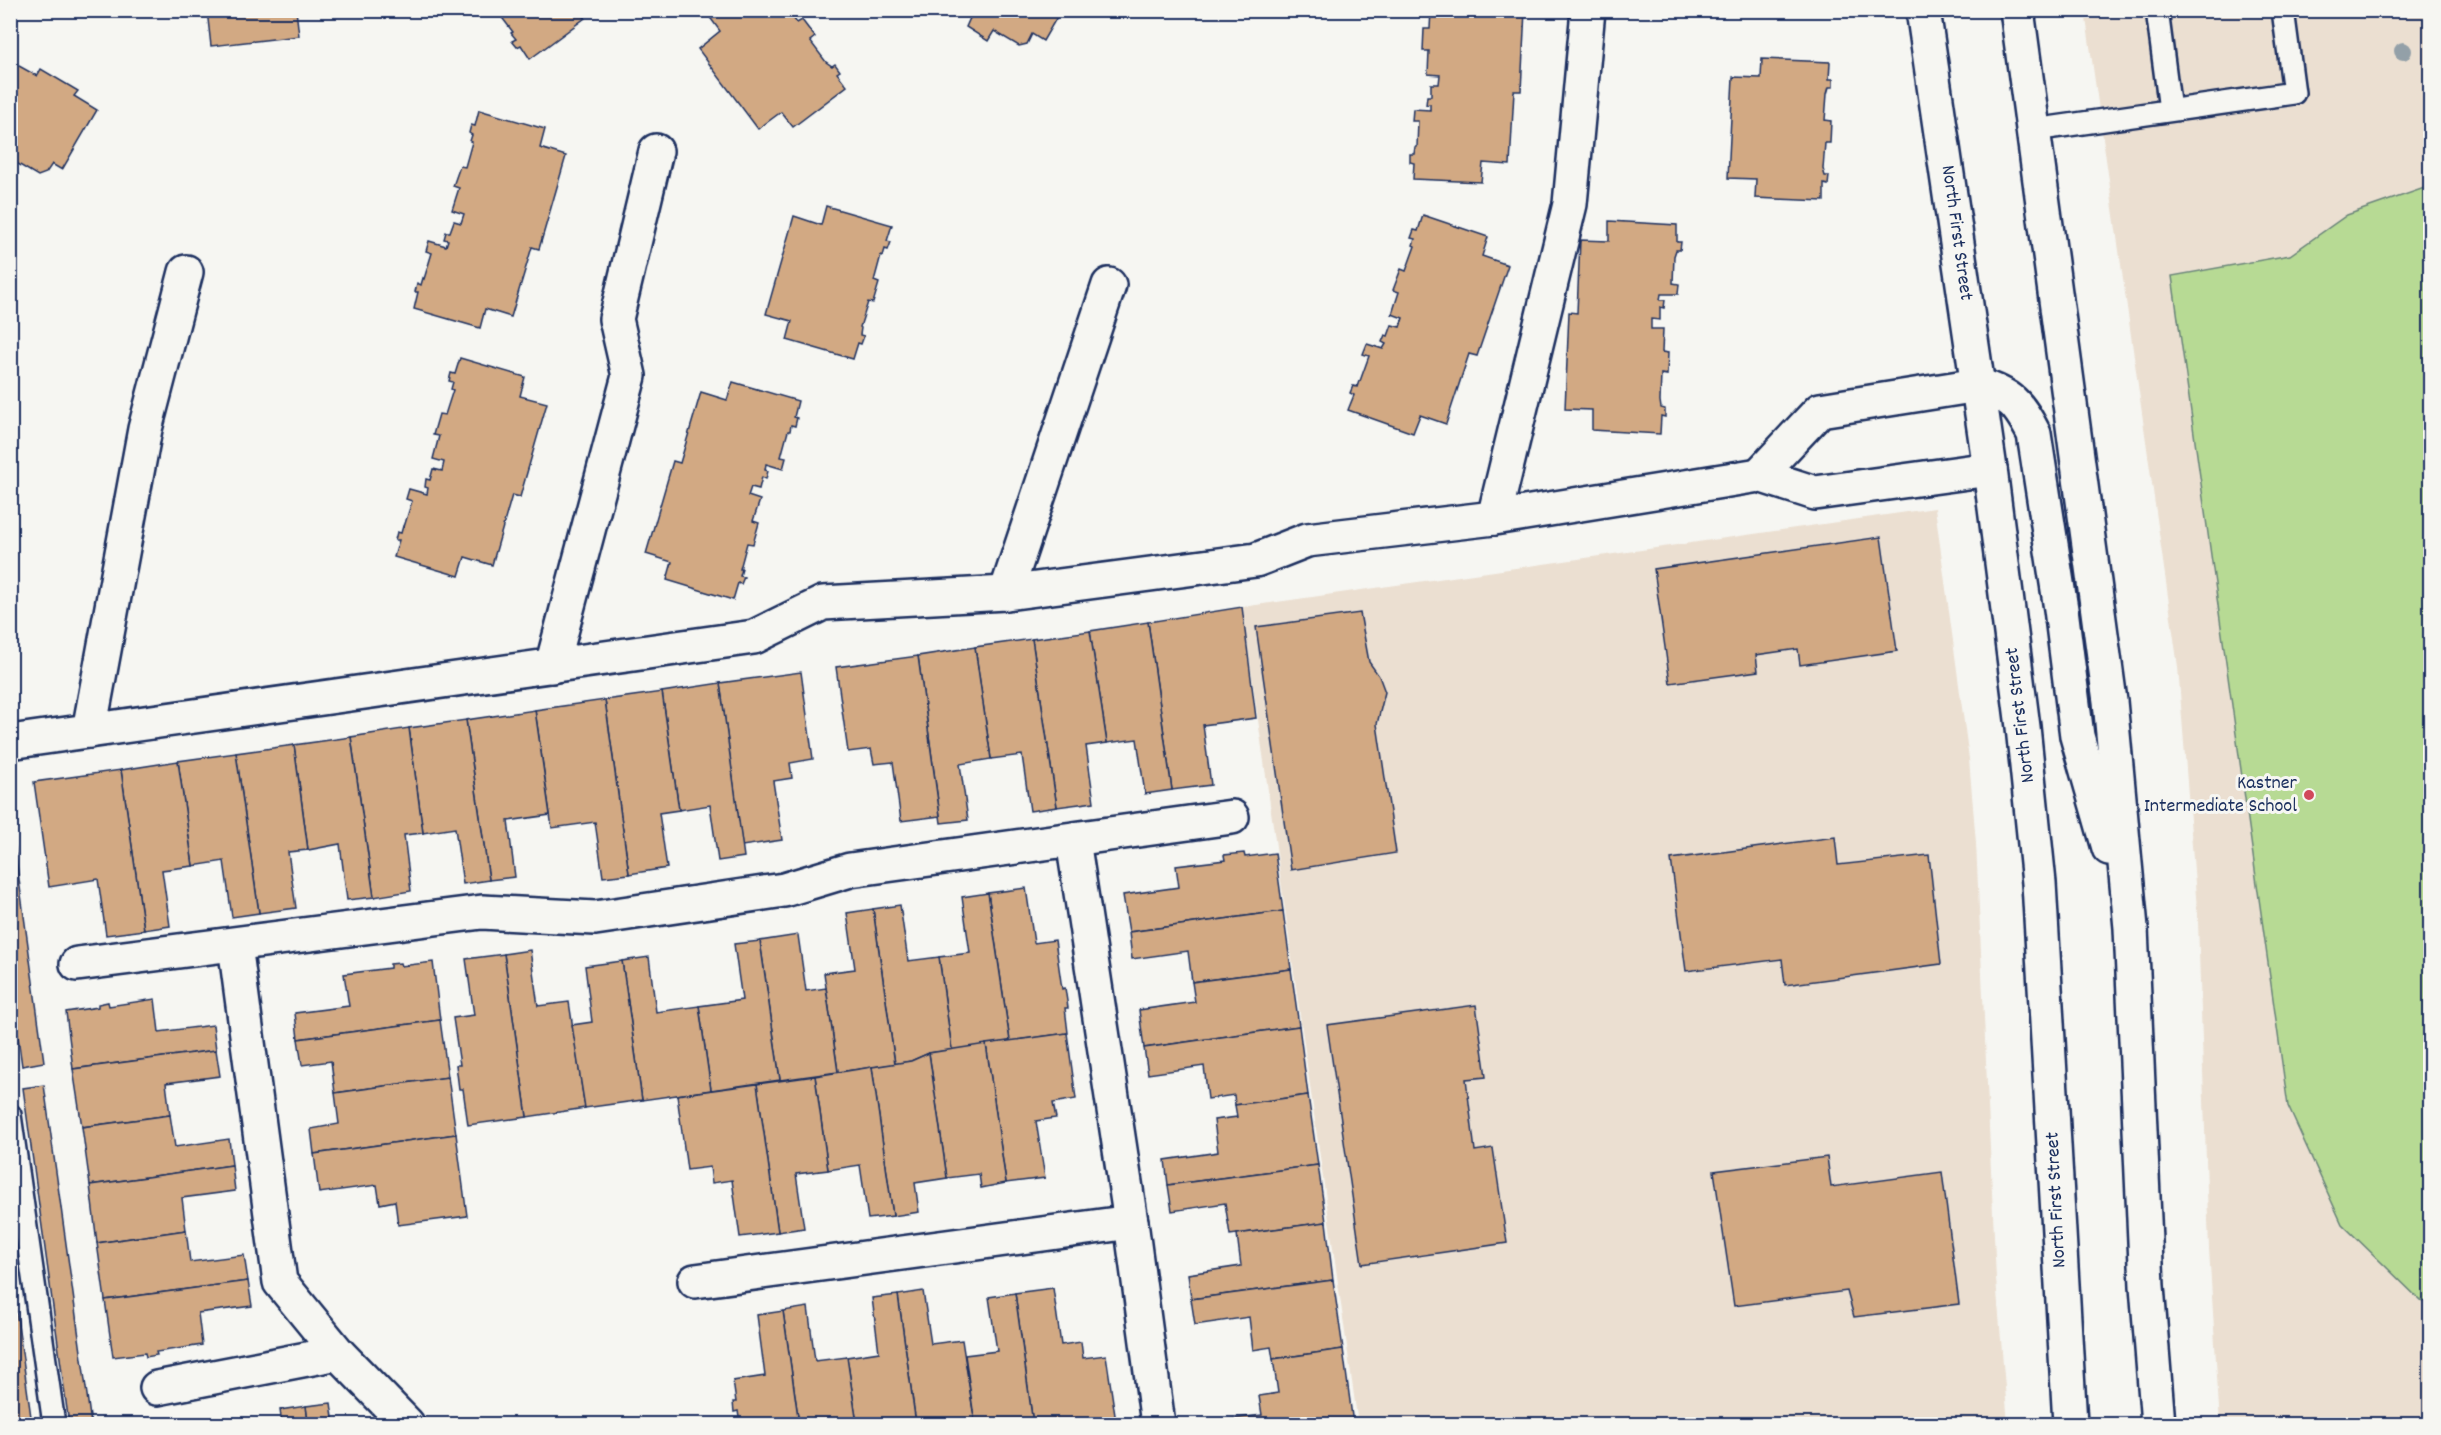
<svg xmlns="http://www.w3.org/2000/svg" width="2441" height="1435" viewBox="0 0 2441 1435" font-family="Dekko,sans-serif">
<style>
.built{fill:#ebdfd1}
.green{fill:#b7da94;stroke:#698479;stroke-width:1.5}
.building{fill:#d2a983;stroke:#1b2f5e;stroke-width:1.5}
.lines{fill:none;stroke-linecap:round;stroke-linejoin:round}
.lane-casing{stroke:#1b2f5e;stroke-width:26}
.street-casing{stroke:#1b2f5e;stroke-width:38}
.secondary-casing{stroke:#1b2f5e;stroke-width:38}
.lane{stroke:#f6f6f2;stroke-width:21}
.street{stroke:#f6f6f2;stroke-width:33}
.secondary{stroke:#f6f6f2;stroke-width:33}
.tree{fill:#93a0a8}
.poi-dot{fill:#d1495b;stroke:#f6f6f2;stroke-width:2}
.labels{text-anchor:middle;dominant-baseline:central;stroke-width:6;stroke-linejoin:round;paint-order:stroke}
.street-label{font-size:20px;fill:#1b2f5e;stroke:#f6f6f2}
.poi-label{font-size:20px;fill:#1b2f5e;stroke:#f6f6f2;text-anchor:end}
</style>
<rect width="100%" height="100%" fill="#f6f6f2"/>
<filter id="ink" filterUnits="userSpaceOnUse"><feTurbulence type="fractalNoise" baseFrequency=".0167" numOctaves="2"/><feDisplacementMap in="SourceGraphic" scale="12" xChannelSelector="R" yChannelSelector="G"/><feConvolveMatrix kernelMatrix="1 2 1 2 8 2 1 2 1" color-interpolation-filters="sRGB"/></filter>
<g filter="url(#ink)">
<g class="built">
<polygon points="2085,11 2430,11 2430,1424 2220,1424 2209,1249 2198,922 2178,667"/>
<polygon points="1935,508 1969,759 1976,843 1996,1279 2008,1424 1358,1424 1242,607"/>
</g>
<polygon class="green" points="2430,186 2430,1303 2420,1300 2342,1224 2288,1106 2172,276 2290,255 2347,215"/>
<g class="building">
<polygon points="207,10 296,10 299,36 211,46"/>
<polygon points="490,10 580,10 585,18 530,59 521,45 517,47 512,41 516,39 511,33 513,32 497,11 493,13"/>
<polygon points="716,10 787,10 797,23 802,20 808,28 815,37 810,41 826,62 832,66 835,64 840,71 837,73 847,86 793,127 781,112 758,129 698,49 720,31 709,16"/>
<polygon points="958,10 1061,10 1043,41 1032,34 1027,44 1019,46 994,31 988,41 966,27 970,18"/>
<polygon points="1431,10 1525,10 1521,91 1514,91 1510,165 1483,163 1481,182 1413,179 1414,163 1410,162 1410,154 1414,154 1415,147 1417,147 1418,121 1412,121 1413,109 1430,110 1430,104 1426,105 1427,96 1431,96 1431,84 1439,84 1440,75 1428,74 1429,51 1423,51 1424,29 1430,29"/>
<polygon points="1762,59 1830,62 1829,79 1833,79 1833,87 1829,87 1827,94 1825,120 1831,121 1830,143 1825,143 1823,169 1825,176 1829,176 1828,185 1824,184 1824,201 1755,198 1756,179 1728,178 1733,77 1761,78"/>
<polygon points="10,61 37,76 41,69 78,91 74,96 97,110 62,170 52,164 46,173 38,176 13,161 10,164"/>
<polygon points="479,110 545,129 540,148 566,156 539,249 532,247 511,317 485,309 480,328 414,309 418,292 415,292 417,283 421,285 423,278 424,279 432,253 426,251 429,241 446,246 448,240 444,239 446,232 450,232 454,221 461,223 464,214 452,210 459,188 453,186 460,166 465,167 472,142 470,141 472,135 469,133 471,125 475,126"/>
<polygon points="826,206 892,225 887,241 891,242 888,250 885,249 883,256 881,255 874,281 879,283 873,303 868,302 860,327 861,328 860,335 864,336 861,344 858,343 853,359 787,340 792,321 766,314 794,216 821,225"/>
<polygon points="1423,215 1488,237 1482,256 1508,265 1477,356 1469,354 1446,424 1420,415 1413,433 1348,410 1354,395 1350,393 1353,386 1357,387 1359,381 1360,381 1369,356 1363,354 1367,344 1383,349 1386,344 1382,342 1385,335 1388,336 1392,325 1400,327 1403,318 1392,314 1399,292 1393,290 1401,269 1406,271 1415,246 1413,245 1415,239 1411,238 1414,230 1418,231"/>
<polygon points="1609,221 1677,225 1677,242 1681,242 1680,250 1676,250 1674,256 1673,283 1679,284 1678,294 1661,294 1660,300 1665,300 1664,308 1660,307 1660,320 1651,319 1651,329 1663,329 1662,352 1668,353 1667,375 1661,374 1660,401 1661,408 1665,409 1665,417 1661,416 1660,434 1592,430 1592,410 1565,409 1569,312 1577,313 1580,240 1609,241"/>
<polygon points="460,358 525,377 520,396 547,403 520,497 512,495 492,565 465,557 459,576 394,557 399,540 395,540 397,532 401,533 403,526 404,527 412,501 406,499 409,489 427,494 428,488 425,487 426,479 430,480 433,469 442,471 444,462 433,459 439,436 433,435 439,414 445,415 453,390 451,389 453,382 449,381 451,373 455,374"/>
<polygon points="733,382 798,401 794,417 797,418 795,426 791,425 790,431 788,431 781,457 786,458 783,469 766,464 765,470 768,471 766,479 762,477 759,489 751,487 748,496 760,500 753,521 759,523 753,544 747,543 740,569 742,569 740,576 744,577 741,584 738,583 733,600 667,580 672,562 646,554 673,461 680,463 701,392 727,400"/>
<polygon points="1881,537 1897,651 1800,665 1798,649 1756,655 1758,671 1670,683 1654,569"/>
<polygon points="1242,607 1256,718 1203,725 1211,785 1172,790 1148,622"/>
<polygon points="1360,613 1369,662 1379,676 1385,692 1377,724 1396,853 1291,870 1256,627"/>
<polygon points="1148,622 1172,790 1145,794 1137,739 1107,743 1090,631"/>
<polygon points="1090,631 1107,743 1086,746 1094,802 1057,807 1032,639"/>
<polygon points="1032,639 1057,807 1030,811 1022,755 991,759 975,647"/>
<polygon points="975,647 991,759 960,764 968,820 941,823 918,656"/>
<polygon points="918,656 940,816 901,821 893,762 874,764 871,749 848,752 836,667"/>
<polygon points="801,672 813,759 790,763 792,778 773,781 782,840 742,846 720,683"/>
<polygon points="720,683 744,857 718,861 710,805 679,810 662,692"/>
<polygon points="662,692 679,810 659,813 667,868 629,874 605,700"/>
<polygon points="605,700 629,874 603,877 595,822 552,828 535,710"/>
<polygon points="535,710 550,815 508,821 515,877 489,880 466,720"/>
<polygon points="466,720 489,880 463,884 455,828 423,833 409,728"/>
<polygon points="409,728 423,833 404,835 411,891 374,897 351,737"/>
<polygon points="351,737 374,897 347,900 340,844 308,850 294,745"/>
<polygon points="294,745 308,850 288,852 296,908 259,913 236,753"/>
<polygon points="236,753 259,913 232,917 224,861 193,866 178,761"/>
<polygon points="178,761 193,866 162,870 170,926 144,930 121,770"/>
<polygon points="121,770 144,930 106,935 98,879 49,887 34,782"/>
<polygon points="10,814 44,1062 22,1066 10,979"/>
<polygon points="1835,837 1838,865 1929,855 1941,964 1785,985 1782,959 1686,971 1671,859"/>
<polygon points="1244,853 1245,857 1275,853 1283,911 1129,932 1123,895 1179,887 1176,866 1225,860 1224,855"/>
<polygon points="1026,888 1034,943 1055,940 1062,989 1065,988 1068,1008 1065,1008 1068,1033 1010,1041 988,893"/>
<polygon points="988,893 1010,1041 952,1050 939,957 970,953 962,897"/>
<polygon points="900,905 908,961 939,957 952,1050 929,1053 911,1061 895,1064 873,909"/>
<polygon points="873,909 895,1064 838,1072 824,973 855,969 847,913"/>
<polygon points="1283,911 1291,969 1192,982 1188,951 1132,959 1129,932"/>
<polygon points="798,935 806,991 826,988 838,1072 780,1080 760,941"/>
<polygon points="760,941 780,1080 711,1090 699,1006 742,1000 734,944"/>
<polygon points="530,950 538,1006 569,1002 585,1108 527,1117 504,954"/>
<polygon points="504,954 527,1117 468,1125 463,1089 459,1089 456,1065 460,1065 453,1018 474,1015 466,959"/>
<polygon points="649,957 656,1012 699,1006 711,1090 642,1100 622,961"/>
<polygon points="622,961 642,1100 585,1108 572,1025 592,1022 585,966"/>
<polygon points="433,962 440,1020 298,1039 295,1013 349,1006 344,974 390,968 390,964 400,963 401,966"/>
<polygon points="1291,969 1299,1026 1144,1048 1139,1010 1195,1002 1192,982"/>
<polygon points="155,999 159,1032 213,1025 216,1050 73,1069 66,1012 98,1007 98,1004 108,1002 109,1006"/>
<polygon points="1476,1005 1486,1077 1466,1079 1475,1151 1493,1148 1507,1243 1362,1264 1327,1025"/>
<polygon points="440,1020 448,1077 335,1093 331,1061 302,1065 298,1039"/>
<polygon points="1299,1026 1308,1095 1235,1105 1234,1095 1208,1099 1204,1066 1148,1074 1144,1048"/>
<polygon points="1067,1033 1076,1099 1053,1103 1056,1118 1036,1121 1045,1178 1006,1183 986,1044"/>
<polygon points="986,1044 1006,1183 981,1188 979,1174 947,1178 929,1053"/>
<polygon points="216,1050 220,1076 166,1083 170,1115 82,1127 73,1069"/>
<polygon points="929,1053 947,1178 915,1183 919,1212 893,1216 872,1067 911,1061"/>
<polygon points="872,1067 893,1216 868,1219 860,1165 828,1170 815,1076"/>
<polygon points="815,1076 828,1170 796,1174 804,1228 778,1232 757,1084"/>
<polygon points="448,1077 456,1134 314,1154 311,1129 339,1124 335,1093"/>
<polygon points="757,1084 778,1232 740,1237 732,1180 712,1183 710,1167 687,1170 677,1095"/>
<polygon points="44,1085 91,1424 69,1424 23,1088"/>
<polygon points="1308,1095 1318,1165 1168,1185 1165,1160 1218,1152 1214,1120 1237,1117 1235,1105"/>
<polygon points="170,1115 175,1147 229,1139 232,1165 90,1185 82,1127"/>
<polygon points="456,1134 467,1216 398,1225 395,1201 380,1204 377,1185 319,1193 314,1154"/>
<polygon points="1827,1157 1831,1187 1942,1172 1959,1304 1854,1317 1847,1291 1734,1306 1714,1171"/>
<polygon points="232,1165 235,1191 182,1198 186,1230 97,1243 90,1185"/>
<polygon points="1318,1165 1326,1222 1230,1235 1225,1203 1172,1211 1168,1185"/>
<polygon points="1326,1222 1333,1280 1191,1299 1188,1274 1241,1266 1237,1234"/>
<polygon points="186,1230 190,1262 244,1255 248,1281 105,1300 97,1243"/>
<polygon points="10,1266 32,1424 10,1424"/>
<polygon points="1333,1280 1343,1349 1273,1359 1271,1347 1253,1350 1249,1317 1195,1325 1191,1299"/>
<polygon points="248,1281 252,1306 198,1313 202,1345 156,1352 157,1355 146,1357 145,1353 113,1357 105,1300"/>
<polygon points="1053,1288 1061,1345 1081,1342 1083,1358 1106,1355 1116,1422 1100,1424 1033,1424 1015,1293"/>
<polygon points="923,1291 931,1344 962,1340 975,1424 916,1424 898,1295"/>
<polygon points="1015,1293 1033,1424 975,1424 965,1355 997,1351 989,1297"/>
<polygon points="898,1295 916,1424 857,1424 847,1357 879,1352 872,1298"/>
<polygon points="808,1307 815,1361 847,1357 857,1424 799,1424 783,1311"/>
<polygon points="783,1311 799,1424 740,1424 738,1411 734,1412 733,1402 736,1402 733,1381 765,1376 757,1315"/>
<polygon points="1343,1349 1353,1424 1208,1424 1208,1422 1262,1415 1259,1396 1278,1393 1273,1359"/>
<polygon points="331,1403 334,1424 308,1424 306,1406"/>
<polygon points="306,1406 308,1424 282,1424 280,1410"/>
<polygon points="216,1419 217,1424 191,1424 191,1423"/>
</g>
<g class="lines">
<g class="lane-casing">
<g id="lane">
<polyline points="2157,10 2170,110"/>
<polyline points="2034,130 2294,93 2283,10"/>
<polyline points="10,1115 54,1424"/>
</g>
</g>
<g class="street-casing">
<g id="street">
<polyline points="1759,475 1820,410 1978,385"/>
<polyline points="1494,518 1570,204 1588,10"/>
<polyline points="1006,593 1109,285"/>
<polyline points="552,666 629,376 616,319 656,151"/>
<polyline points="89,731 145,429 186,272"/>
<polyline points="10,742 754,637 823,603 1006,593 1256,560 1307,540 1494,518 1759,475 1815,493 1990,469"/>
<polyline points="1073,840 1131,1222 1158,1424"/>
<polyline points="235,945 280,1282 338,1353 407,1424"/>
<polyline points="77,964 482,912 595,918 784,890 850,870 1232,817"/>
<polyline points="695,1281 1131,1222"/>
<polyline points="157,1388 338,1353"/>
</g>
</g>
<g class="secondary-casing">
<g id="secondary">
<polyline points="1923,10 1990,469 2023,727 2039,883 2070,1424"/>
<polyline points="2017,10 2110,701 2131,928 2147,1286 2158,1424"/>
<path d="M 1978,385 C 2011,395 2018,403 2034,434 L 2061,609 L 2077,736 L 2109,848"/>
</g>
</g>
<use href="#lane" class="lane"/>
<use href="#street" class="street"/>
<use href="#secondary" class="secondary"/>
</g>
<circle class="tree" cx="2403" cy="51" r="9"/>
</g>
<circle class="poi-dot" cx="2309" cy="795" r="6"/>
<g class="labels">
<g class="street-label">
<text transform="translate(1956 233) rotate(82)">North First Street</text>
<text transform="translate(2021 715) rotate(-97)">North First Street</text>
<text transform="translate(2057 1200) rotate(-93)">North First Street</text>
</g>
<g class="poi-label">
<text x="2297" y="784">Kastner<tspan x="2297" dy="23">Intermediate School</tspan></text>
</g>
</g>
<rect width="2441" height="1435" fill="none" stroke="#f6f6f2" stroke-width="36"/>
<rect x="18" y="18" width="2405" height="1399" fill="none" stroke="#1b2f5e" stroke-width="2" filter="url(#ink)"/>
</svg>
